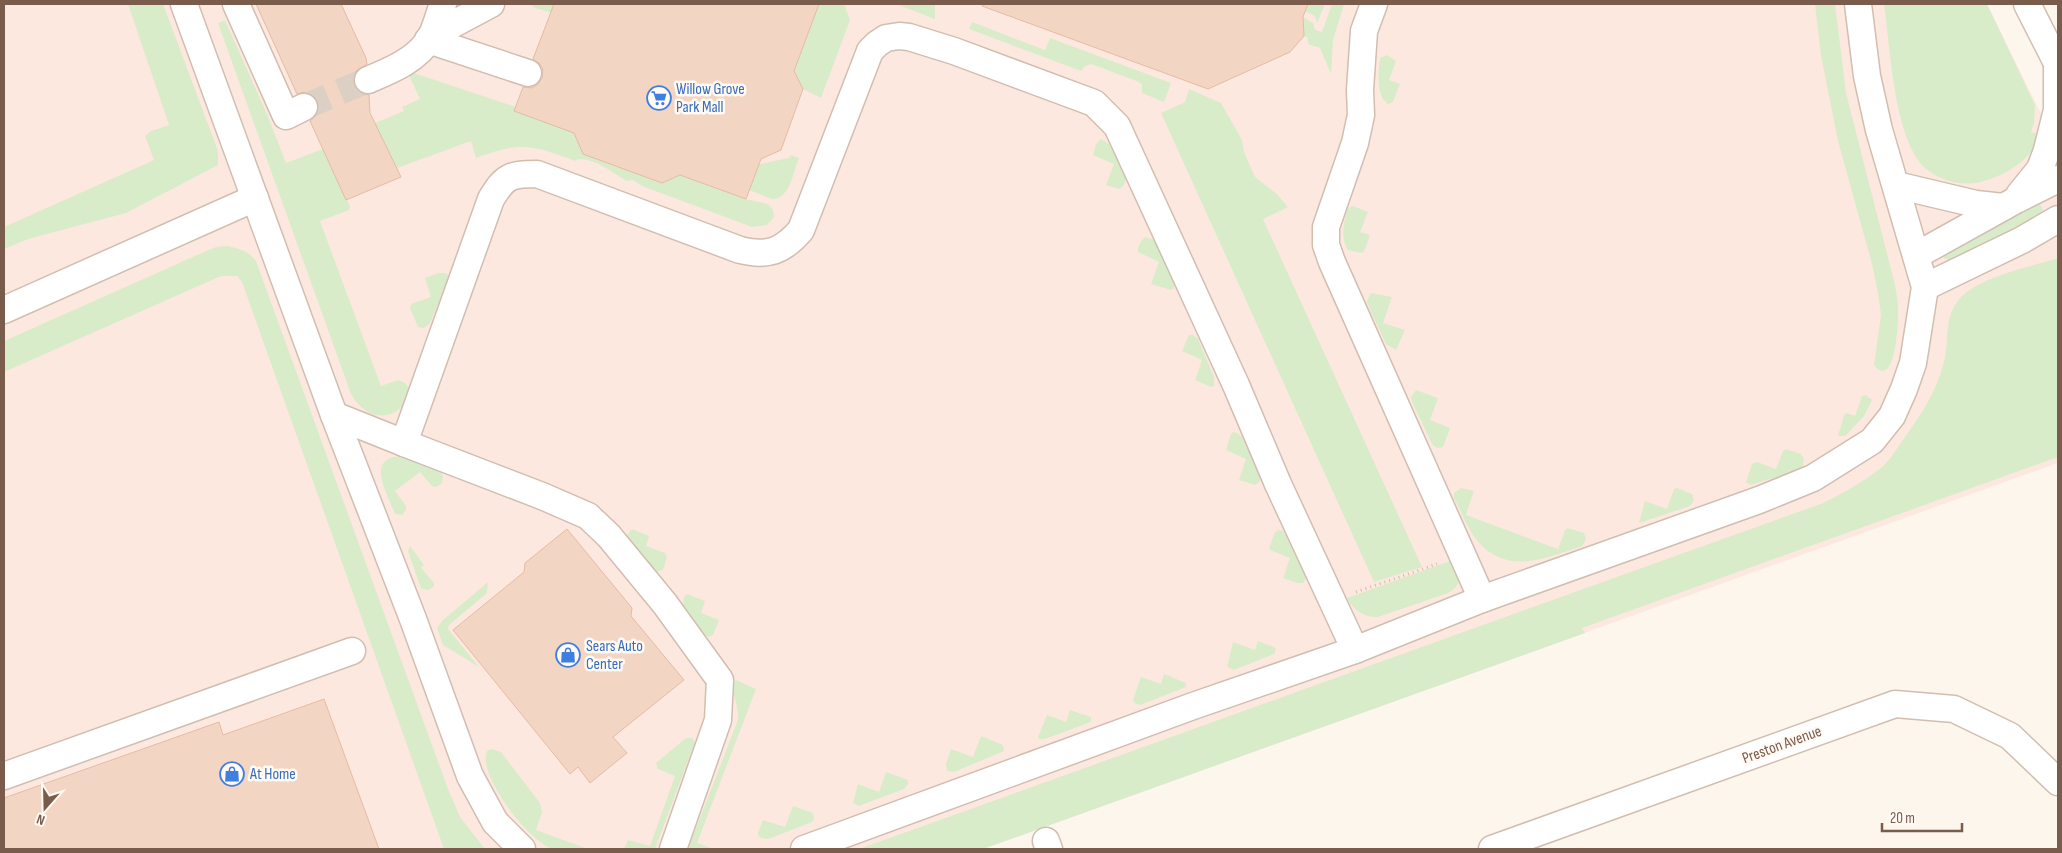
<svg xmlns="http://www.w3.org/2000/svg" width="2062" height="853" viewBox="0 0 2062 853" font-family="'Sofia Sans Condensed',sans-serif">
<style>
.commercial{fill:#fde8e0}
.green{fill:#d8ecc9}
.building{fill:#f3d5c3;stroke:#e6bba3}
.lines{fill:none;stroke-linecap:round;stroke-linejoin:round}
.minor-tunnel{stroke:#dcd0c4;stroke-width:26;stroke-dasharray:26 13;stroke-linecap:butt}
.minor-casing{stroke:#d1beb0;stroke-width:29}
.path{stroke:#d9b8a5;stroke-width:3;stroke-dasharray:1 4;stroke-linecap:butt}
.minor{stroke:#fff;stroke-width:26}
.labels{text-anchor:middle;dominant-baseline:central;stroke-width:5;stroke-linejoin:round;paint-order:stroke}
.shop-label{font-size:16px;fill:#366cbe;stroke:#fffaf3;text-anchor:start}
.street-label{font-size:16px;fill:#7a5c4d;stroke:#fffaf3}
</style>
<rect width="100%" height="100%" fill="#fdf6ec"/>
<polygon class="commercial" points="4,4 1987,4 2033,98 2058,145 2058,463 983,849 4,849"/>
<g class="green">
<polygon points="128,4 163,4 218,151 218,165 126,213 28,239 4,249 4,227 154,160 145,136 151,131 169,125"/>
<polygon points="531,4 554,4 551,13 533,7"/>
<polygon points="819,4 844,4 850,20 821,98 803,89 794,71"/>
<polygon points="896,4 935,4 935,19"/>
<polygon points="1308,4 1325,4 1317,23 1315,16 1305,11"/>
<polygon points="1332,4 1344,4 1333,40 1331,74 1320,48 1308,44 1308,38 1304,36 1303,17 1313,23 1315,30 1322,32"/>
<path d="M 1815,4 L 1835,4 L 1846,93 L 1895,285 C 1896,292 1898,300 1898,308 C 1899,318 1896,392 1874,365 L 1881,315 L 1878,293 L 1872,264 L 1838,141 L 1821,56 Z"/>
<path d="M 1884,4 L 1987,4 L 2035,105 L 2034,123 L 2031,132 L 2041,135 C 2030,160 2010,173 1984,181 C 1959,189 1927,178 1914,154 C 1893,115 1890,48 1884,4 Z"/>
<path d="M 225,20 L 267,114 L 286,163 L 323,149 L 350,206 L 349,210 L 320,221 L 381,386 L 398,380 C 432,389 381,446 351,394 L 218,23 Z"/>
<polygon points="972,22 1045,50 1050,38 1171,83 1164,102 1142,93 1142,85 1139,82 1091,64 1085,66 1081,71 969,29"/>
<path d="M 1387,55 L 1396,61 L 1389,80 L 1400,84 L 1393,102 L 1388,104 C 1376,96 1378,71 1380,58 Z"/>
<path d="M 411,72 L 516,107 L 514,111 L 574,133 L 584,154 L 592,157 L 601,153 L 606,162 L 662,183 L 680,175 L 746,199 L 768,204 L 773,210 L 774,217 L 767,225 L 752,227 L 642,186 L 633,180 L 627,181 C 611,172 597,159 578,159 L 576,161 C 531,145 522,141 476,158 L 471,141 L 397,168 L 375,123 L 404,111 L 402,107 L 420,99 L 408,73 Z"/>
<polygon points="1189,89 1221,103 1242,140 1244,152 1255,177 1277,194 1288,207 1263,219 1422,567 1374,582 1161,113 1185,102"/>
<polygon points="1101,139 1109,144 1126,178 1124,185 1119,189 1106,185 1114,164 1093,155 1096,144"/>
<path d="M 791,155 L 799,158 C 794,170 789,201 772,199 L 749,190 L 759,164 L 789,158 Z"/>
<polygon points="2039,202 2044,212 1951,261 1944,258 1944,254"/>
<path d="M 1353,206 L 1368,212 L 1360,232 L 1370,235 L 1364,252 L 1361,253 L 1348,250 C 1340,238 1344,221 1348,208 Z"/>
<path d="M 1145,237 L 1157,241 L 1159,244 L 1174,284 L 1174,288 L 1171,290 L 1151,284 L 1159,262 L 1138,252 C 1137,247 1141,241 1145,237 Z"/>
<path d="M 228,246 C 240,249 249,251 256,261 L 448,789 L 460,817 L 485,849 L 444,849 L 242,282 L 237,276 L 221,276 L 4,372 L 4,341 L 204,252 L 216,247 Z"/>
<path d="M 2058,258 L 2058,457 L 1582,628 L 1585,633 L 983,849 L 859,849 L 1823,503 C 1843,493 1863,482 1881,468 C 1889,461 1896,450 1902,441 C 1921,415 1938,390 1945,357 C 1949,336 1944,315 1961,297 C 1981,276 2030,267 2058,258 Z"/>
<polygon points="438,273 445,273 448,275 448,280 430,323 424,328 418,327 410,308 411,304 431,297 425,278"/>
<polygon points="1371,293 1392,297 1383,323 1405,330 1396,350 1386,344 1368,305 1367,301"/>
<polygon points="1189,335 1193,335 1198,339 1214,377 1214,386 1211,387 1195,380 1202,360 1182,351"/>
<polygon points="1416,390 1438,398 1430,420 1450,428 1443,447 1437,448 1432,444 1412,402 1411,397"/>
<polygon points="1866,395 1872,400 1864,416 1845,436 1838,436 1844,415 1847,413 1855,416 1862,396"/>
<polygon points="1233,432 1237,433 1242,437 1260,478 1260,481 1255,485 1239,480 1246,459 1226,450 1231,434"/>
<polygon points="1786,449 1801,454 1804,459 1803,466 1793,472 1750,485 1746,482 1752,464 1757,462 1776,469 1783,451"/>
<path d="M 399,456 L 441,472 L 443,476 L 442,483 L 436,487 L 432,486 L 420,472 L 395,491 L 406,506 L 406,510 L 402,515 L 395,514 C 388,495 365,459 399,456 Z"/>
<path d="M 1461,488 L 1474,491 L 1466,515 L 1558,549 L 1565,530 L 1568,528 L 1584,533 L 1586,539 L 1582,546 C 1549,557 1511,575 1481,545 C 1469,533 1462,513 1454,498 L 1454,493 Z"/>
<polygon points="1677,488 1692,494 1694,500 1690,506 1639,523 1645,501 1667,509 1674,489"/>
<polygon points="632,529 649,536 646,546 665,553 667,557 663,570 654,572 627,539 628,534"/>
<polygon points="1279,530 1284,531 1306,578 1303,583 1297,583 1283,578 1290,558 1270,550 1269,548 1275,532"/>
<polygon points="410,546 424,565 421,568 434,583 434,586 429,590 422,589 420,586 408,551"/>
<path d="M 1458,558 C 1460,572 1463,586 1448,593 L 1378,617 C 1365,618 1353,610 1347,598 Z"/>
<polygon points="488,582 487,593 449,625 448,629 479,667 443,645 437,628 442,621"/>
<polygon points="687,594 705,601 701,613 719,620 713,635 709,637 705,635 683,604 684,597"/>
<polygon points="1258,641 1274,647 1276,649 1274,654 1234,670 1227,667 1233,642 1255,650"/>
<polygon points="1164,674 1186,683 1186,687 1140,705 1135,703 1133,700 1141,677 1161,684"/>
<path d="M 736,680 L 756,689 L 697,843 L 714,849 L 688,849 L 738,720 C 739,707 733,697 732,685 Z"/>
<polygon points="1070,710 1091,717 1091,722 1045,739 1039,739 1038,737 1047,715 1066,722"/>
<polygon points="981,736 1003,745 1004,751 954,772 947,771 946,764 951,749 973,757"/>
<polygon points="686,738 692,738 695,742 655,849 624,849 628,840 650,846 675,776 658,769 656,763"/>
<path d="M 491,749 L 501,752 L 540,803 L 542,812 L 536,830 L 588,849 C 578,849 563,852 553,849 C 530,843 476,774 487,751 Z"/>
<polygon points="886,772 908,780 908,784 904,789 859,806 853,803 858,784 879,792"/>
<polygon points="793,806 813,813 814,819 812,822 771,838 766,839 759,837 758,833 763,820 785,827"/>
</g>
<g class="building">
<polygon points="256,4 341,4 366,58 367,64 356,71 353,79 354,85 359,92 369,95 370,113 401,177 346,200 310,121 317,115 319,107 318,101 312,94 304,92 297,94"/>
<polygon points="554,4 819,4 794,71 803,89 781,150 761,159 746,199 680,175 662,183 583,154 574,133 514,111 523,87 532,88 538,84 542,78 543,69 539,63 533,59"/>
<polygon points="982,4 1308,4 1303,17 1304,36 1290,52 1208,89 982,6"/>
<polygon points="567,529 632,608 631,616 684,680 613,737 627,753 590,783 578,767 570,774 453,630 524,572 525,563"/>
<polygon points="324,699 379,849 4,849 4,798 219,722 223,735"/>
</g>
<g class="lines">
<polyline class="minor-tunnel" points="304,107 368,80"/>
<g class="minor-casing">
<g id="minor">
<polyline points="184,4 334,415 413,619 470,776 495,822 522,849"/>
<polyline points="236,4 286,116 304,107"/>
<polyline points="1374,4 1364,31 1360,90 1361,115 1355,143 1326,227 1326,245 1332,262 1482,599"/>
<polyline points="2027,4 2058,65"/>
<polyline points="431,36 491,4"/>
<polyline points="428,40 528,73"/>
<path d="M 368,80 C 392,70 417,60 431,37 C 436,27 439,14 443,4"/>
<polyline points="1896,185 1976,204 2003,207"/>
<polyline points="2019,195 2040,169 2047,150 2057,110 2057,63"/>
<polyline points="1917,255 2016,200 2058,179"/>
<polyline points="1925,287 2022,240 2058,219"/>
<polyline points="4,310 255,198"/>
<path d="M 334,415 L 404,443 L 491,199 C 505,176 510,174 537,174 L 740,250 C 768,257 783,251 801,230 L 870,51 L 877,44 L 886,38 L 899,36 L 909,37 L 954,51 L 1094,103 L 1117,126 L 1236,385 L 1278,484 L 1355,650"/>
<polyline points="404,443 542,496 588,516 609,536 665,604 720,680 718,720 673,849"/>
<polyline points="4,776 352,651"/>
<polyline points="1046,841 1049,849"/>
<polyline points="804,849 1193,706 1355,650 1482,599 1759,500 1813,478 1872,441 1892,416 1904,389 1913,363 1925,287 1879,130 1867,76 1858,4"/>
<polyline points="1492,849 1895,704 1954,709 2010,736 2058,782"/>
</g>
</g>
<polyline class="path" points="1356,592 1437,564"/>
<use href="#minor" class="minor"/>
</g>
<defs>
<g id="supermarket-ring" transform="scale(1.25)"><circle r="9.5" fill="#fffaf3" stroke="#3f7fe0" stroke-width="1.5"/><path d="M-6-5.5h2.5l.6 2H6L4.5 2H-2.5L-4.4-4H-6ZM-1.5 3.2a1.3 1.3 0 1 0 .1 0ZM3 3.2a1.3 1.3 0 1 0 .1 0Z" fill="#3f7fe0"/></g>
<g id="shop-ring" transform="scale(1.25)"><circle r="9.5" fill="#fffaf3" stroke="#3f7fe0" stroke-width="1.5"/><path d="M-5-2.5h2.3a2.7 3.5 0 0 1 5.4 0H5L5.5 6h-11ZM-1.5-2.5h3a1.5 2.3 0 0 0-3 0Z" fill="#3f7fe0"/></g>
</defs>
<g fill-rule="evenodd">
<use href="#supermarket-ring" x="659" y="98"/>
<use href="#shop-ring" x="568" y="655"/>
<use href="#shop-ring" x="232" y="774"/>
</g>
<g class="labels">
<g class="shop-label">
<text x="676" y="89">Willow Grove<tspan x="676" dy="18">Park Mall</tspan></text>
<text x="586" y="646">Sears Auto<tspan x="586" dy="18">Center</tspan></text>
<text x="250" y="774">At Home</text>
</g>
<g class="street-label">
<text transform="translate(1782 745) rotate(-20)">Preston Avenue</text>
</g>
</g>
<rect width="2062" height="853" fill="none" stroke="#7a5c4d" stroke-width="10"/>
<g transform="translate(45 808) rotate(200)" stroke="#fffaf3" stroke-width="4" paint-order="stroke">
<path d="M0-4L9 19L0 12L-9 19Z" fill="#7a5c4d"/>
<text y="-8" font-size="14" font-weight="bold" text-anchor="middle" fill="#7a5c4d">N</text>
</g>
<path d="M1882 823v8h80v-8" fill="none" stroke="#7a5c4d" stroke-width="2.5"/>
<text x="1890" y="823" font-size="15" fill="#7a5c4d" stroke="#fffaf3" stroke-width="4" paint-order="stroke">20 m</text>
</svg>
